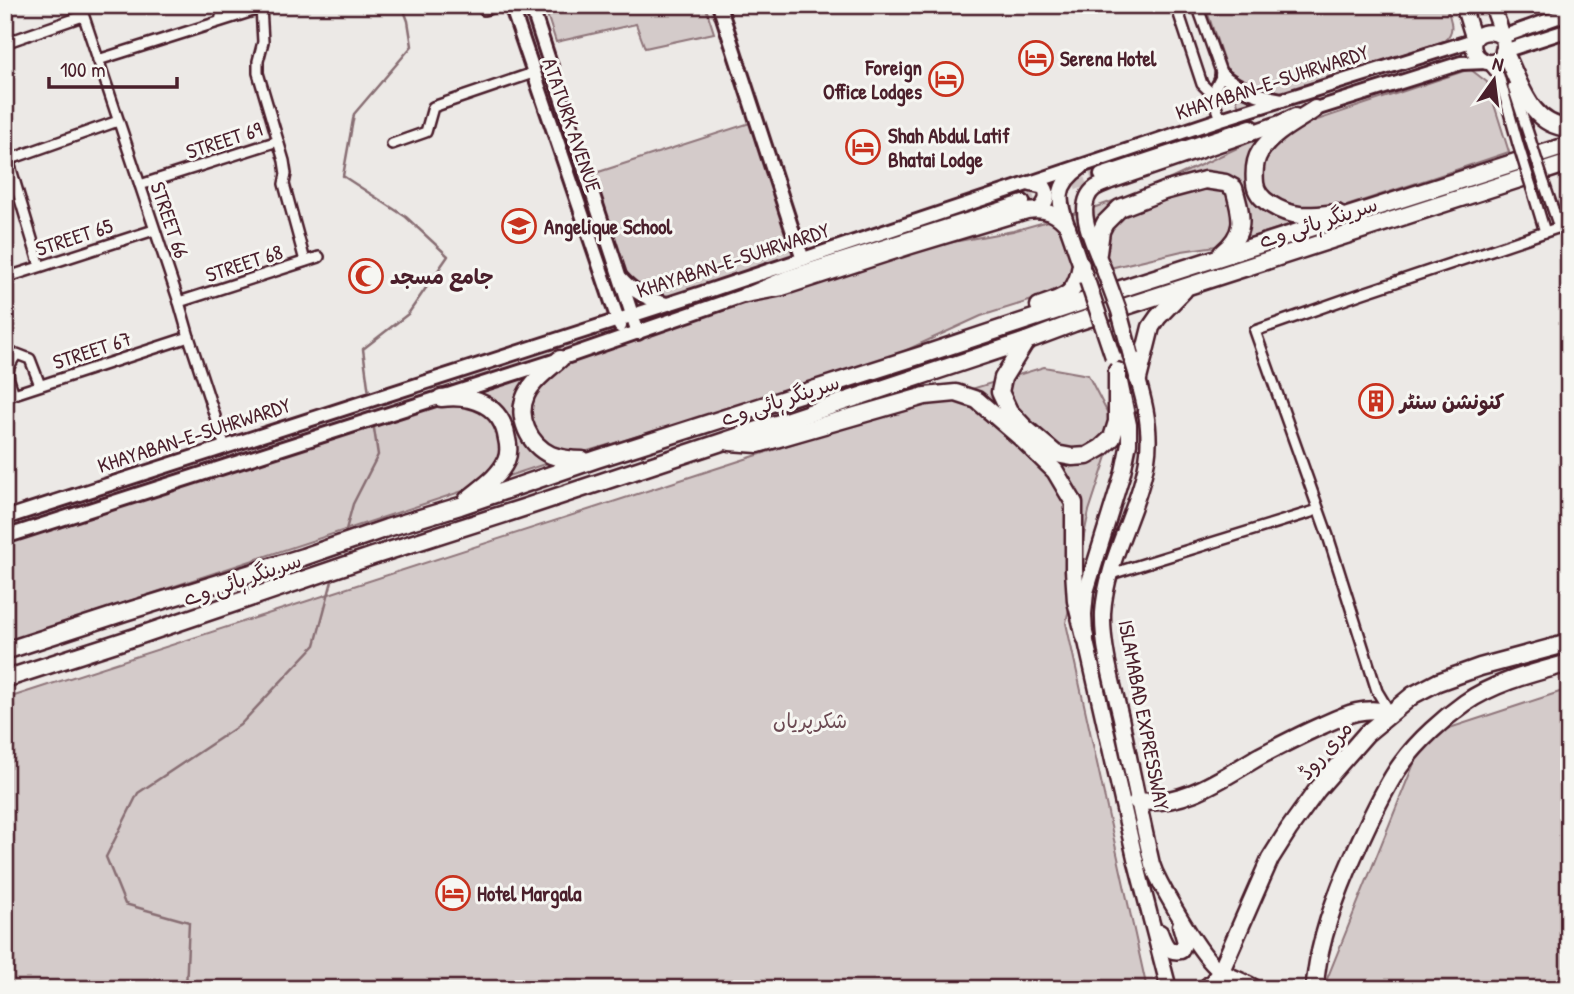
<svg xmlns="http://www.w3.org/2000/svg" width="1574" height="994" viewBox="0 0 1574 994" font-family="'Patrick Hand','Playpen Sans Arabic',sans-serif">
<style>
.green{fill:#d4cbca;stroke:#8f757a;stroke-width:2}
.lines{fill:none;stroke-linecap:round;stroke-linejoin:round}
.stream{stroke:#886e73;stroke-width:2.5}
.secondary-tunnel{stroke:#ccc1c1;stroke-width:12;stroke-dasharray:12 6;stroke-linecap:butt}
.street-casing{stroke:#4a1f2b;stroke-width:14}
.secondary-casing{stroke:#4a1f2b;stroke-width:18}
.primary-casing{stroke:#4a1f2b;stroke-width:19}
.highway-casing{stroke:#4a1f2b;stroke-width:21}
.street{stroke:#f6f6f2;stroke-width:9}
.secondary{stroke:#f6f6f2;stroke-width:12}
.primary{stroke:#f6f6f2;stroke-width:14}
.highway{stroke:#f6f6f2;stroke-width:16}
.street-bridge-casing{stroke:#4a1f2b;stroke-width:14;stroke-linecap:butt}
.primary-bridge-casing{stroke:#4a1f2b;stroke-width:19;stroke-linecap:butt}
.street-bridge{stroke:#f6f6f2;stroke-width:9}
.primary-bridge{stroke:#f6f6f2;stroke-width:14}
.labels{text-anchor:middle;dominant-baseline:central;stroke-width:6;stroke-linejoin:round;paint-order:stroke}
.poi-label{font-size:21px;font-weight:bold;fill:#4a1f2b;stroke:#f6f6f2;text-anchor:start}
.street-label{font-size:21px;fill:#4a1f2b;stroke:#f6f6f2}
.park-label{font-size:21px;fill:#6c4a53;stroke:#f6f6f2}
</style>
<rect width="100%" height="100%" fill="#ece9e6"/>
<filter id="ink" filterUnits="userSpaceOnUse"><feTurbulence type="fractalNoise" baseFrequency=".0143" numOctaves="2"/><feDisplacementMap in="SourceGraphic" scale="14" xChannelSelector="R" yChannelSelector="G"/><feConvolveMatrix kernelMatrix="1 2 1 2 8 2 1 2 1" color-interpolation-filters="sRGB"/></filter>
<g filter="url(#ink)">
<g class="green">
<polygon points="544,5 705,5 714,33 645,48 636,24 556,42"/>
<path d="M 1205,5 L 1446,5 C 1450,19 1457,31 1444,41 L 1239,107 Z"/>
<polygon points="1470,69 1487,82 1509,152 1435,177 1230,244 1182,251 1093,272 1058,292 981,316 898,354 689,421 554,461 5,642 5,542 722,309 948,243 1013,231 1084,211 1151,188 1248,143"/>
<polygon points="753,122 796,258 623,312 577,179"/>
<polygon points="1044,367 1088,375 1116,429 1089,511 1066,623 1147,989 5,989 5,699 807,439"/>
<polygon points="1569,689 1569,989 1323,989 1425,736"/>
</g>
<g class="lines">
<g class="stream">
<polyline points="369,394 363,349 408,314 448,256 406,217 343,176 354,114 412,46 408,21 402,5"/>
<polyline points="344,537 353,504 378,455 373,422"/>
<polyline points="186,989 189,922 125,904 106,857 138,793 240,725 315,645 333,577"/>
</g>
<polyline class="secondary-tunnel" points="1023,202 1101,175"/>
<g class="street-casing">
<g id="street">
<polyline points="80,5 179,302 189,337 225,447"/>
<polyline points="483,5 484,10 504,5"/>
<polyline points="1176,5 1202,84 1212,94 1221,119"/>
<polyline points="1197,5 1222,75 1212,94"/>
<polyline points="261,7 263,42 258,61 258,73 284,161 286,174 284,184 305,261"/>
<polyline points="220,21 224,5"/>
<polyline points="5,43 83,16"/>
<polyline points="98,60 253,11 261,7 261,5"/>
<polyline points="1487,62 1499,76 1518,144"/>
<polyline points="1513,87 1530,139"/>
<polyline points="392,144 426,132 433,107 533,73"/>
<polyline points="5,149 40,266"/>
<polyline points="5,161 118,121"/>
<polyline points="1544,183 1559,227"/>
<polyline points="140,185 278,141"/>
<polyline points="1532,189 1545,232"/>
<polyline points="5,278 154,230"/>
<polyline points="179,302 319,257"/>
<path d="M 14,394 C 7,375 4,371 17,354 L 30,359 L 40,385"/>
<polyline points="5,397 189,337"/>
<polyline points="1111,574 1318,510"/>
<polyline points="1389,711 1377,691 1328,536 1255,331 1363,293 1569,224"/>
</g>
</g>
<g class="secondary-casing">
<g id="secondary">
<polyline points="511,5 620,326"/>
<polyline points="531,5 638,333"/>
<polyline points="719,5 792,229 803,259"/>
<polyline points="1502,37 1569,13"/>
<polyline points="1504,51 1569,30"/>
<path d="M 1222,75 C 1240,90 1260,96 1282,100"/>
<polyline points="1309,111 1461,63 1487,62"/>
<polyline points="1101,175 1251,126"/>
<path d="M 621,278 C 634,293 649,300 667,304"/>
<polyline points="5,518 708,291 1221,119 1474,40"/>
<polyline points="5,537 560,359 745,295 787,277 1023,202"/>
</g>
</g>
<g class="primary-casing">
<g id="primary">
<polyline points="1463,5 1474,40"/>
<path d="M 1492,5 C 1496,19 1517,58 1492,62 C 1486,63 1481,60 1477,56 C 1464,37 1487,25 1502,37"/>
<path d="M 1081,167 C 1051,187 1060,205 1070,234 C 1075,248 1079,262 1085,275"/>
<path d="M 1031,184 L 1044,187 C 1050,196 1046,203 1039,210"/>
<path d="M 1105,273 C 1097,251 1071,206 1095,188 C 1100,185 1106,183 1111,181 L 1280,123 L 1295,116"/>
<path d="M 745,295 L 782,288 L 911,246 L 1027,211 C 1045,208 1057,213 1068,227"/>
<path d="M 1131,356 C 1141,389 1153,425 1147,460 C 1138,512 1106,560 1103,613 C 1102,648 1113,684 1121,718 C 1131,767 1141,816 1152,864 L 1155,872 C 1165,893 1201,957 1218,969 C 1230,977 1245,981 1257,989"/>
<polyline points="1120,382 1129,425 1129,443 1123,472 1086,592 1084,614 1085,637 1135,858 1169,989"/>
<path d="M 1160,932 C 1164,943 1168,954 1181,951 L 1185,942 L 1180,925"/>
</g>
</g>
<g class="highway-casing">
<g id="highway">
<path d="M 1504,51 C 1520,81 1528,125 1569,128"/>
<path d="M 1315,109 C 1297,121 1272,133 1260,152 C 1254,161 1254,172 1255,183 C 1256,193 1262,199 1270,204 C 1293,219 1311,216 1337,213"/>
<path d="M 1098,253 L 1101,231 L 1105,223 L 1120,208 L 1164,191 L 1205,180 L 1225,183 L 1234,188 C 1242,217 1247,232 1222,253"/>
<path d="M 1039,306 C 1066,297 1076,295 1081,265"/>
<polyline points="1026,341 1003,378 1000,392 1009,411 1024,427 1056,454 1072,457 1087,456 1101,448 1112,438 1117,422 1117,371"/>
<path d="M 560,359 C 549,369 533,380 526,395 C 516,417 529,445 551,455 C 561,459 573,460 583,460"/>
<polyline points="1138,379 1151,327 1158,317 1184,290"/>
<path d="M 441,398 C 472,394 502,405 507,439 C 509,447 509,454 506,461 C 498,478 481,488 467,500"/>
<polyline points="730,442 758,444 925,396 956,393 977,400 1020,437 1055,471 1074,503 1074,570 1076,601 1085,637"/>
<polyline points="5,651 125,612 303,557 387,528 460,506 597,459 928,353 1133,285 1569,145"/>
<polyline points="5,679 135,637 373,556 523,508 1026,341 1074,323 1569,163"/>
<path d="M 1137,801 C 1184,807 1222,778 1260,756 C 1281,745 1302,734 1323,725 C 1345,715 1366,705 1390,713"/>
<polyline points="1205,989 1213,982 1220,973 1270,859 1289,829 1317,790 1366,734 1413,695 1438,682 1480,667 1569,643"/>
<path d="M 1314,989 C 1316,977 1317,964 1320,952 C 1330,907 1349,864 1369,822 C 1379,802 1389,780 1403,762 C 1418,741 1444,718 1465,703 C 1495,682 1533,673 1569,663"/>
</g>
</g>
<use href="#street" class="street"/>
<use href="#secondary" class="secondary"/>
<use href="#primary" class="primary"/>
<use href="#highway" class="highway"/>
<g class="street-bridge-casing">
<g id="street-bridge">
<polyline points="1530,139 1544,183"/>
<polyline points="1518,144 1532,189"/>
</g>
</g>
<g class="primary-bridge-casing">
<g id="primary-bridge">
<polyline points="1105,273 1119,311 1131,356"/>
<polyline points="1087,280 1113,357"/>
</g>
</g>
<use href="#street-bridge" class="street-bridge"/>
<use href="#primary-bridge" class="primary-bridge"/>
</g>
</g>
<defs>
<g id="hotel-ring" transform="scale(1.75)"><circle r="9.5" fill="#f6f6f2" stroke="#c8321e" stroke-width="1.5"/><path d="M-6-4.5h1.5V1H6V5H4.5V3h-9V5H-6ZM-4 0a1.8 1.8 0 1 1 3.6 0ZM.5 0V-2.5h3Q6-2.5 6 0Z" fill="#c8321e"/></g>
<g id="school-ring" transform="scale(1.75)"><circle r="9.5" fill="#f6f6f2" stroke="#c8321e" stroke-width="1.5"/><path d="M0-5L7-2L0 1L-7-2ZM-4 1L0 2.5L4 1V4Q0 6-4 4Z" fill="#c8321e"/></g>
<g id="mosque-ring" transform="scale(1.75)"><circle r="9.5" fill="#f6f6f2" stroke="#c8321e" stroke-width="1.5"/><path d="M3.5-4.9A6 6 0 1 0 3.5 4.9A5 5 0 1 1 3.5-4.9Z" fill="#c8321e"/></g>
<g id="building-ring" transform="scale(1.75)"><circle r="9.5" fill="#f6f6f2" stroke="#c8321e" stroke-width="1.5"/><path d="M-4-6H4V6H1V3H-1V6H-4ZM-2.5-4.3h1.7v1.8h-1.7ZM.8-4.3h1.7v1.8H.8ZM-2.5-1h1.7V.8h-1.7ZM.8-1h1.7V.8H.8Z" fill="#c8321e"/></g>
</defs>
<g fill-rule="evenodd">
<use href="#hotel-ring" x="1036" y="58"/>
<use href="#hotel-ring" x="946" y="79"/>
<use href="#hotel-ring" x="863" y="147"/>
<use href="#school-ring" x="519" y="226"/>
<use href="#mosque-ring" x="366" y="276"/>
<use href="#building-ring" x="1376" y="401"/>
<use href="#hotel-ring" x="453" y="893"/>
</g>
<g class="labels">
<g class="poi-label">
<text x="1060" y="58">Serena Hotel</text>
<text x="922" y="67" text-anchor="end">Foreign<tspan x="922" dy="24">Office Lodges</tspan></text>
<text x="888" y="135">Shah Abdul Latif<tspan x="888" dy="24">Bhatai Lodge</tspan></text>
<text x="544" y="226">Angelique School</text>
<text x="390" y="276">جامع مسجد</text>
<text x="1400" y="401">کنونشن سنٹر</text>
<text x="477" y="893">Hotel Margala</text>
</g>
<g class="street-label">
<text transform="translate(1272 82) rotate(-18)">KHAYABAN-E-SUHRWARDY</text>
<text transform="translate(572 125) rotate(71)">ATATURK AVENUE</text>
<text transform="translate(224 140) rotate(-18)">STREET 69</text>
<text transform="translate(170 220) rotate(71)">STREET 66</text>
<text transform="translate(1318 222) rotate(-18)">سرینگر ہائی وے</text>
<text transform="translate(74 237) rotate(-18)">STREET 65</text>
<text transform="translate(733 260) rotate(-18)">KHAYABAN-E-SUHRWARDY</text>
<text transform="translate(244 263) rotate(-18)">STREET 68</text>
<text transform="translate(92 350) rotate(-18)">STREET 67</text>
<text transform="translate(780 400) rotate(-18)">سرینگر ہائی وے</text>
<text transform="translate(194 435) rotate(-18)">KHAYABAN-E-SUHRWARDY</text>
<text transform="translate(242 579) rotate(-19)">سرینگر ہائی وے</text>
<text transform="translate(1144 715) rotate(79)">ISLAMABAD EXPRESSWAY</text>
<text transform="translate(1325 750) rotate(-49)">مری روڈ</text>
</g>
<g class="park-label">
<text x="810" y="720">شکرپریاں</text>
</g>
</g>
<rect width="1574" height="994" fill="none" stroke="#f6f6f2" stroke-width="28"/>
<rect x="14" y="14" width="1546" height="966" fill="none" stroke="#4a1f2b" stroke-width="2.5" filter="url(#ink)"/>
<g transform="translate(1494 80) rotate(14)" stroke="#f6f6f2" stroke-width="5" paint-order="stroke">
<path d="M0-5L12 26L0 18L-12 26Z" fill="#4a1f2b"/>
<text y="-10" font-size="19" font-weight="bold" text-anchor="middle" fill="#4a1f2b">N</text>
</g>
<path d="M49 77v10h128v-10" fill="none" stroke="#4a1f2b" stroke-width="3.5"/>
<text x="60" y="77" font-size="21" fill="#4a1f2b" stroke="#f6f6f2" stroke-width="5" paint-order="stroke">100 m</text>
</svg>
